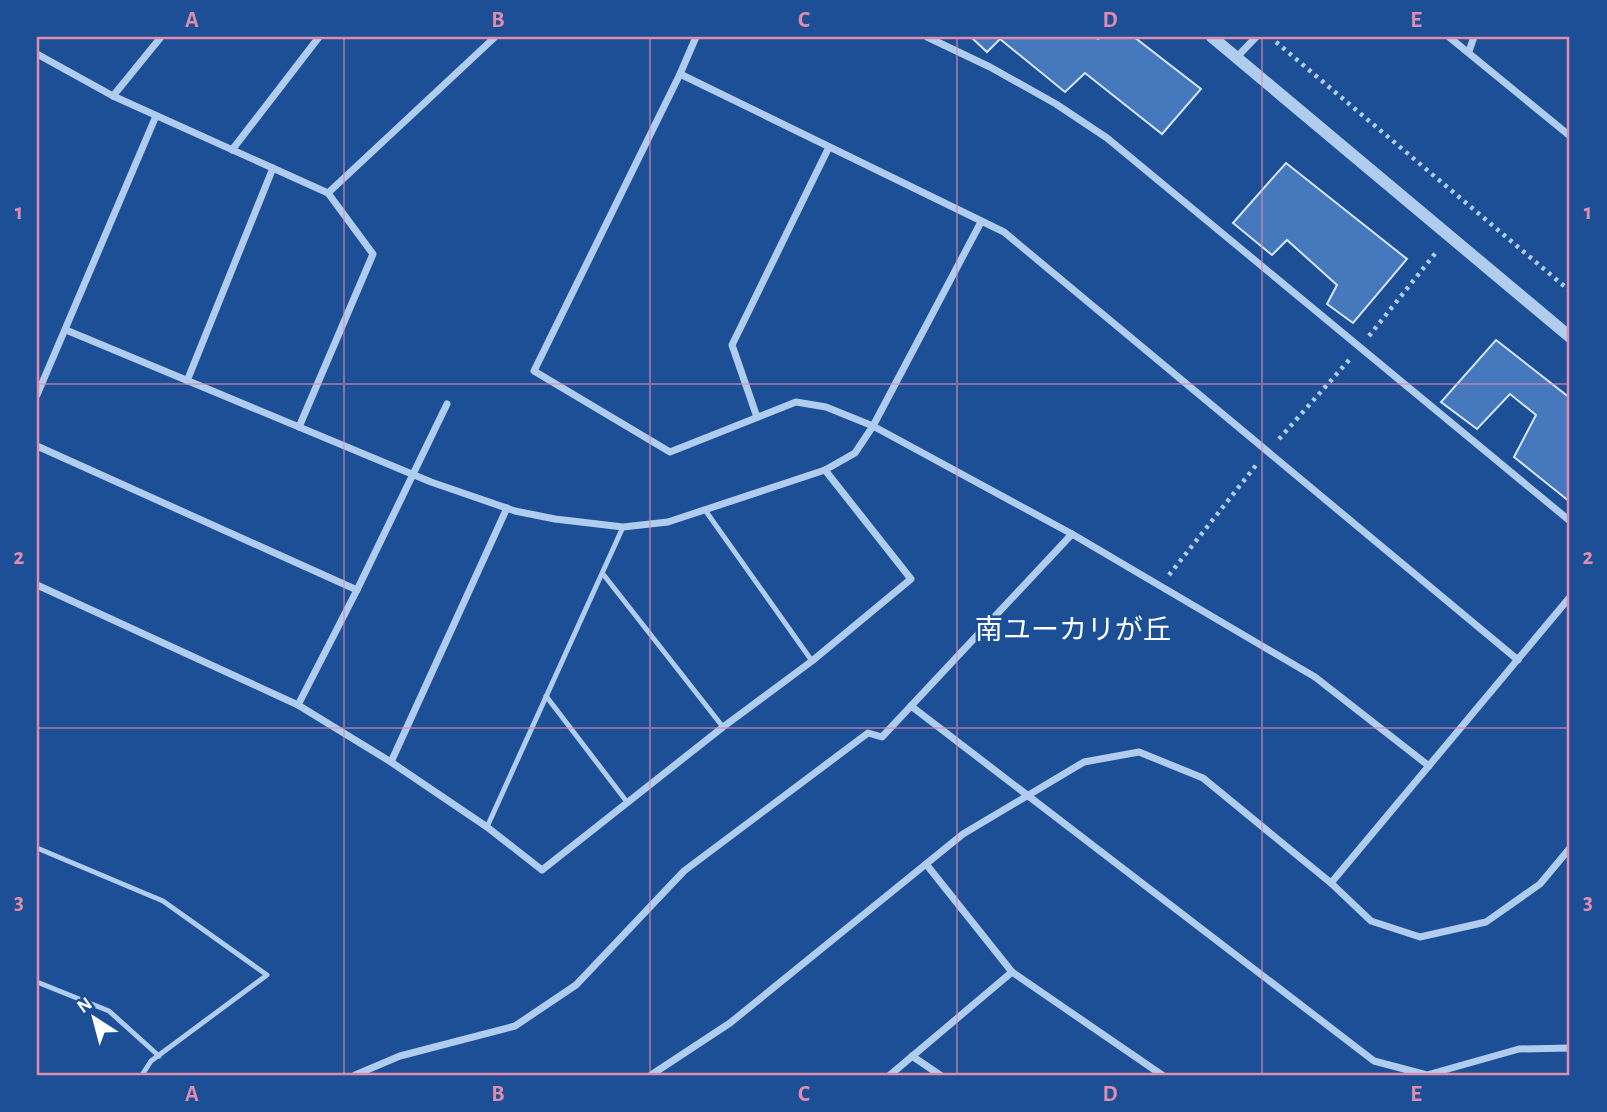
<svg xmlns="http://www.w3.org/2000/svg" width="1607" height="1112" viewBox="0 0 1607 1112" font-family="'Alegreya Sans','Noto Sans JP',sans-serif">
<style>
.building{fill:#4578bd;stroke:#d7e6fb;stroke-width:2}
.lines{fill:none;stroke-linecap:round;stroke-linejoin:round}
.path{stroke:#b0ccef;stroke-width:4.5;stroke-dasharray:3.5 5;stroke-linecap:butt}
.service{stroke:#b0ccef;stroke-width:5}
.minor{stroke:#b0ccef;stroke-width:7}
.tertiary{stroke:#b0ccef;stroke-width:12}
.grid{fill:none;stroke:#e08cad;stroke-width:2;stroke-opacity:0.55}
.labels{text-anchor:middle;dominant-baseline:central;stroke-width:5;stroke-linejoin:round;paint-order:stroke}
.quarter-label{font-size:28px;fill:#fff;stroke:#1d4f96}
.neatline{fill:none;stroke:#e08cad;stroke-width:2.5}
.grid-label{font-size:23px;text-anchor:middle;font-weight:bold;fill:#e08cad}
</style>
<rect width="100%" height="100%" fill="#1d4f96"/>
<g class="building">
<polygon points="971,37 1095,37 1098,39 1100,37 1134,37 1201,89 1162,134 1085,73 1065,92 1000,39 987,52"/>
<polygon points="1286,163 1407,259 1353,323 1327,304 1337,285 1287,240 1272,255 1233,223"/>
<polygon points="1496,340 1570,398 1570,502 1514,457 1536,415 1510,394 1477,429 1441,402"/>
</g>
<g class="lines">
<g class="path">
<polyline points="1276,42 1570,291"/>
<polyline points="1369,336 1438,250"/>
<polyline points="1279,439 1350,359"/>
<polyline points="1169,575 1257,464"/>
</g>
<g class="service">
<polyline points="705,510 812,661"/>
<polyline points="603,574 723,727"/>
<polyline points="546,696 627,802"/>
<polyline points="487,827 623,527"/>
<polyline points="37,848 163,901 267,975 151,1061 142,1075"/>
<polyline points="37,982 109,1011 159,1056"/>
</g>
<g class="minor">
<polyline points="696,37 680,74 534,371 670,452 796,402 826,407 873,426 1072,534 1315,677 1429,766"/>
<polyline points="927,37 990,67 1056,104 1107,138 1570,521"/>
<polyline points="1449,37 1570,136"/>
<polyline points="1469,51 1474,37"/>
<polyline points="37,54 113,96 328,193 373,254 299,427"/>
<polyline points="1237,57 1256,37"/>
<polyline points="680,74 1004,232 1518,660"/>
<polyline points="113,96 161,37"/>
<polyline points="232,150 319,37"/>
<polyline points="328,193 495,37"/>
<polyline points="66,330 431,482 515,511 555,519 623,527 668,522 825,470 855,453 873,426 981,222"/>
<polyline points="187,381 273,168"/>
<polyline points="37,395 156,116"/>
<polyline points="757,417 732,345 829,147"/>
<polyline points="37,446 357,590"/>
<polyline points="37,585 298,705 391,762 487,827 542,870 723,727 812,661 911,579 825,470"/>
<polyline points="298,705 357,590 447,404"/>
<polyline points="911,706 1374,1061 1427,1075 1519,1049 1570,1048"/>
<polyline points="391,762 507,508"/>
<polyline points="926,864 1012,972 1162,1075"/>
<polyline points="1331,883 1570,597"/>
<polyline points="912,1056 940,1075"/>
<polyline points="355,1075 400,1056 515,1026 576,985 684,871 868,733 882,737 1072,534"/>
<polyline points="651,1075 730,1023 963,834 1084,762 1139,752 1203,778 1331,883 1371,921 1420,937 1486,922 1540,884 1570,848"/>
<polyline points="890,1075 1012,972"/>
</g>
<polyline class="tertiary" points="1212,37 1570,337"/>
</g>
<path class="grid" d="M 344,37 L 344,1075M 650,37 L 650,1075M 957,37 L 957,1075M 1262,37 L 1262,1075M 37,384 L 1570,384M 37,728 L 1570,728"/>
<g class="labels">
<g class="quarter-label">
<text x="1073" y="631">南ユーカリが丘</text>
</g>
</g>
<rect width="1607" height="1112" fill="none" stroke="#1d4f96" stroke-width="77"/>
<g transform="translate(94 1018) rotate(324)" stroke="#1d4f96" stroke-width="5" paint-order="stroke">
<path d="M0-5L12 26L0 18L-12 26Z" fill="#ffffff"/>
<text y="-10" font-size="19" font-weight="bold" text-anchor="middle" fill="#ffffff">N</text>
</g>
<rect x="38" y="38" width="1530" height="1036" class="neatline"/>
<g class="grid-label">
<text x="192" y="27">A</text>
<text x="498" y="27">B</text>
<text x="804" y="27">C</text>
<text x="1110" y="27">D</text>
<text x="1416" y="27">E</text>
<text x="19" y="219">1</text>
<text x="1588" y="219">1</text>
<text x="19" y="564">2</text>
<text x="1588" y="564">2</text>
<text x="19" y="909">3</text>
<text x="1588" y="909">3</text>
<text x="192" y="1101">A</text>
<text x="498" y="1101">B</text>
<text x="804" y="1101">C</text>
<text x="1110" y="1101">D</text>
<text x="1416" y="1101">E</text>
</g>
</svg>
